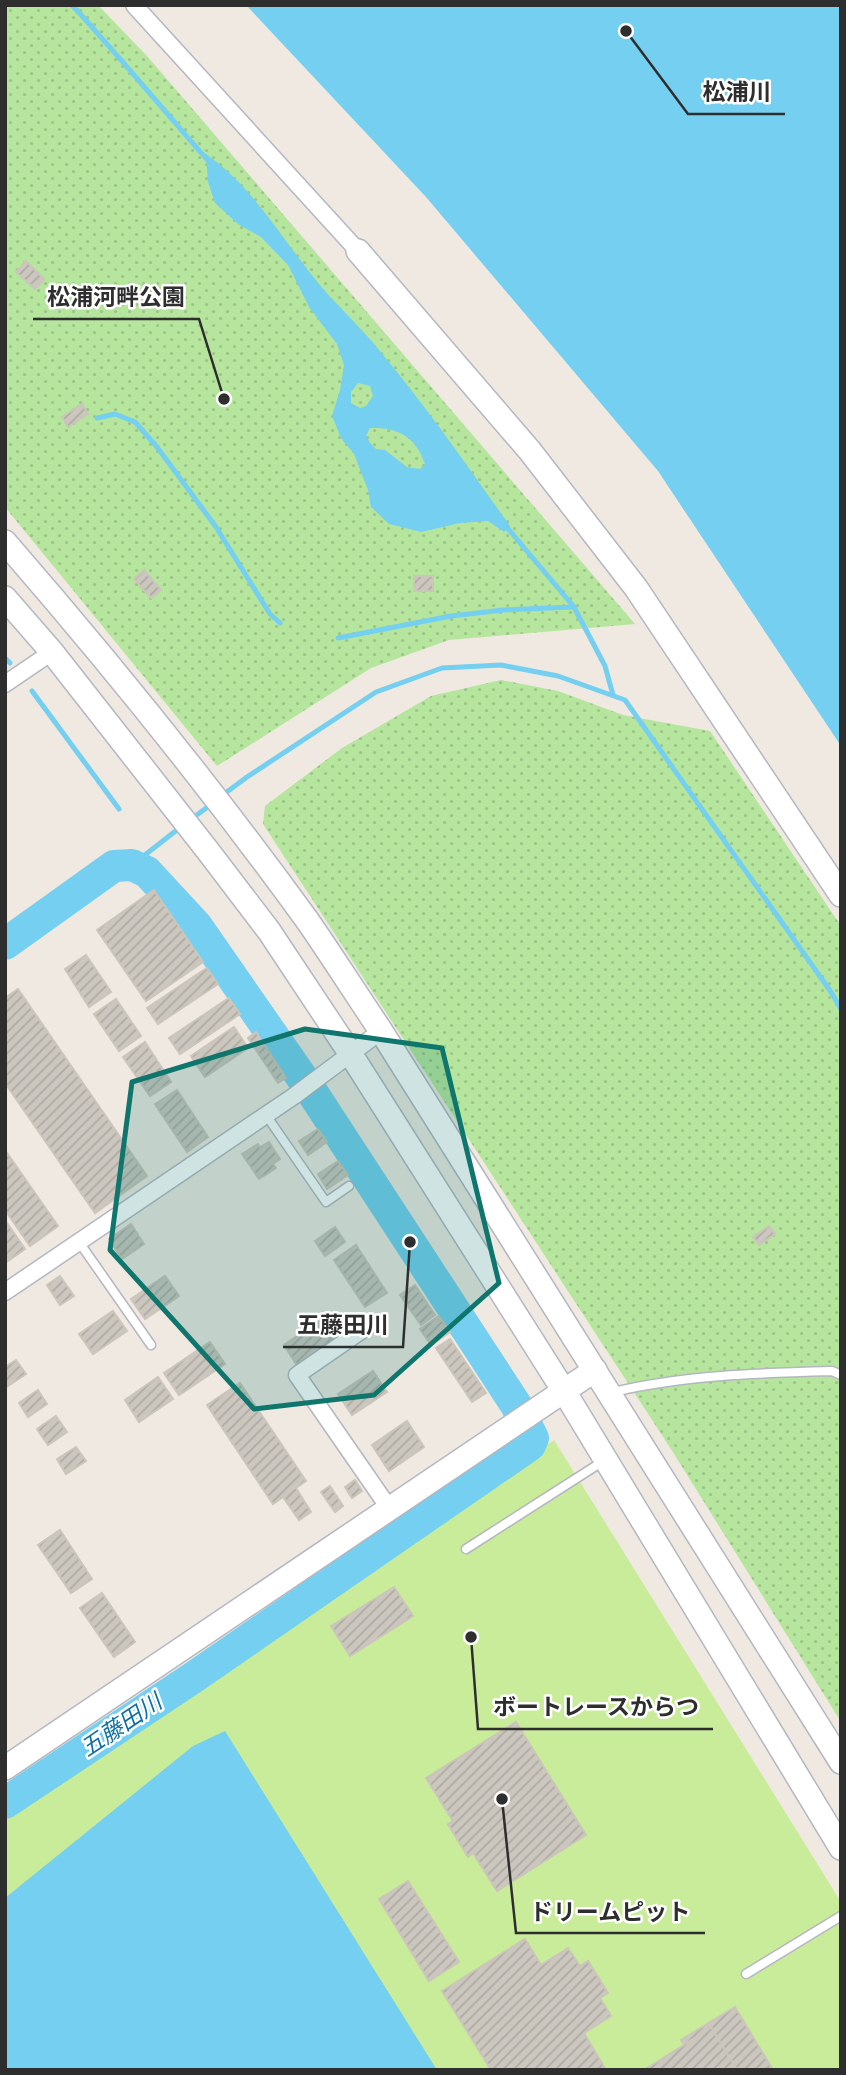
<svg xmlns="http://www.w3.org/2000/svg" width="846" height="2075" viewBox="0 0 846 2075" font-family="'DejaVu Sans','Noto Sans JP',sans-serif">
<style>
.park{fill:url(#park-dots)}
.pitch{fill:#c9ec9a}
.water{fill:#75cff0;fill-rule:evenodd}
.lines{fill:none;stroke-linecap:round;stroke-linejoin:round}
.stream{stroke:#75cff0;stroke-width:5}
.river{stroke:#75cff0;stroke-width:32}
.building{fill:url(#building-hatch);stroke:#cbc5ba;stroke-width:2}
.lane-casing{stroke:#b4b7c1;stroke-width:11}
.street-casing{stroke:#b4b7c1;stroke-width:19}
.secondary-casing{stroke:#b4b7c1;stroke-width:26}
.lane{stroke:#fff;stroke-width:8}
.street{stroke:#fff;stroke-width:16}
.secondary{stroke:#fff;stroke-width:23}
.marked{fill:#0f766e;fill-opacity:0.2;stroke:#0f766e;stroke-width:5;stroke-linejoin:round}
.labels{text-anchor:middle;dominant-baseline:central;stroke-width:5;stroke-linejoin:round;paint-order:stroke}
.water-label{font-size:23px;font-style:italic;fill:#0d6fa3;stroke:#fff}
.leader{fill:none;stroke:#2e2e2e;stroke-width:2.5}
.callout-dot{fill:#2e2e2e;stroke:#fff;stroke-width:2.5}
.callout-label{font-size:23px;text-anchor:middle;font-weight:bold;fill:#2e2e2e;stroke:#fff;stroke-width:5;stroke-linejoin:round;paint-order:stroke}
</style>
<defs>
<pattern id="park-dots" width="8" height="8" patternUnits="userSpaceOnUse" patternTransform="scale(1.75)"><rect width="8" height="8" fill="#b6e59e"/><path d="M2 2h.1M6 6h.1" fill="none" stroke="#9dc588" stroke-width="1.8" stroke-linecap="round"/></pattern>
<pattern id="building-hatch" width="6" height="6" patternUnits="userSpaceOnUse" patternTransform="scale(1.75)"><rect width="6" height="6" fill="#cbc7bf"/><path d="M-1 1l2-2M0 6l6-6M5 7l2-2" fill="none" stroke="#afaba4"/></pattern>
</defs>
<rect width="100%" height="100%" fill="#efe9e1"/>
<g class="park">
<polygon points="5,5 98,5 147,56 635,624 449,640 371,668 217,766 5,507"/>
<polygon points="501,680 558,691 623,715 710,731 841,926 841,1722 671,1449 263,824 265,806 342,748 431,696"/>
</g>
<polygon class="pitch" points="554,1440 841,1902 841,2070 5,2070 5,1814"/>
<g class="water">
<polygon points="246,5 841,5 841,746 658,471 426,197"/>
<path d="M 206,154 C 252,186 280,236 315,279 C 335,304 359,325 379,350 C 426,406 468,467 510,526 L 504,532 L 488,521 L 460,523 L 421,532 L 389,524 L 371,507 L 368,490 L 354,454 L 341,438 L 332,416 L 340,390 L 344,365 L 337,344 L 309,307 L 288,265 L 261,237 L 238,224 L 215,203 L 208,182 ZM 358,383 L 370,386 L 373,396 L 366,406 L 360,408 L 351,403 L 351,392 ZM 370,428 C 398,427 416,437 425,464 L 420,469 L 407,467 L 385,450 L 376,449 L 371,444 L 366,436 Z"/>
<polygon points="225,1731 437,2070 5,2070 5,1898 193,1746"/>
</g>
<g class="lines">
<g class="stream">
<path d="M 72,5 C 120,57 164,111 211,164"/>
<polyline points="97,418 115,414 135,422 157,447 216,527 270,614 280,623"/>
<polyline points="504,524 574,607 605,666 613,695"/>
<polyline points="338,638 451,616 503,610 573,607"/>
<polyline points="5,658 10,663"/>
<polyline points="32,691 119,809"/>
<polyline points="220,797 247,777 376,692 442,668 501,665 558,676 625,700 831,992 841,1009"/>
<polyline points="190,820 213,803"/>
<polyline points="132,865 182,826"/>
</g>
<polyline class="river" points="5,944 114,866 132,865 147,872 196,925 312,1092 516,1405 533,1438 530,1445 194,1677 5,1803"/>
</g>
<g class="building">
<polygon points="26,261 44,279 35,289 16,272"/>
<polygon points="82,404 88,414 68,427 62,417"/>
<polygon points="144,570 161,590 151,598 134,579"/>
<rect x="414" y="576" width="19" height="15"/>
<polygon points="154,890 203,962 146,1001 97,930"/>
<polygon points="86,955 111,992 89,1007 65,969"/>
<polygon points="207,968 218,984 158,1024 147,1008"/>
<polygon points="18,989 147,1176 95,1213 5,1083 5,998"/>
<polygon points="229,998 240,1014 180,1054 169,1038"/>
<polygon points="116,999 141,1036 119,1051 94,1014"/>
<polygon points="234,1027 248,1048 205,1077 191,1056"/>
<polygon points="256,1032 286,1078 278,1083 248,1038"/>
<polygon points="145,1042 171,1082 150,1096 123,1057"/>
<polygon points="177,1090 208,1137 187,1152 155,1104"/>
<polygon points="318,1129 327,1142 308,1155 299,1141"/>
<polygon points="269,1142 280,1159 273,1164 276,1168 259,1179 242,1154 258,1144 260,1147"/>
<polygon points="5,1150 58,1226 30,1246 5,1210"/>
<polygon points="338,1161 348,1175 327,1189 318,1174"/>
<polygon points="5,1220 25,1249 5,1263"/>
<polygon points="131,1224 144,1244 122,1259 109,1239"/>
<polygon points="769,1226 775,1234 759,1245 753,1237"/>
<polygon points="335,1227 345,1242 325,1256 315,1241"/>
<polygon points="356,1245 387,1293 365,1307 334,1260"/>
<polygon points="60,1276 74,1296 60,1305 47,1285"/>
<polygon points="165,1276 179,1296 145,1319 131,1299"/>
<polygon points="415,1285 435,1315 421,1325 400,1295"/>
<polygon points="113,1311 127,1331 93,1354 79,1334"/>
<polygon points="329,1314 344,1336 298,1367 284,1345"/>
<polygon points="439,1316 450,1332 431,1345 420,1329"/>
<polygon points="450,1339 486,1393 472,1402 436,1348"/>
<polygon points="210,1342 225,1364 179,1395 164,1373"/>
<polygon points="16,1360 26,1374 5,1388 5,1367"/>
<polygon points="373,1371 387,1392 352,1415 338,1394"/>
<polygon points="158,1377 173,1399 139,1422 125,1400"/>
<polygon points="240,1383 306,1481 296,1488 311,1512 299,1520 283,1497 273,1504 207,1405"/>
<polygon points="38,1390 47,1404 28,1417 19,1403"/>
<polygon points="56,1416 67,1432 48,1445 37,1429"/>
<polygon points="407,1421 424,1447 389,1471 372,1445"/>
<polygon points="76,1447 86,1461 66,1474 57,1459"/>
<polygon points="355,1480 362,1491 352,1498 345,1487"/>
<polygon points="330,1486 343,1506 335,1512 321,1492"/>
<polygon points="60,1530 92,1579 71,1593 38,1545"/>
<polygon points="394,1587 413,1616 350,1656 331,1626"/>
<polygon points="102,1593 135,1642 114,1657 80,1608"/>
<polygon points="516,1722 586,1835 497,1891 473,1853 468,1857 448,1824 453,1821 426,1778"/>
<polygon points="408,1881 459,1962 429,1981 379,1899"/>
<polygon points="525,1939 541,1965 568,1948 580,1966 588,1961 608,1993 600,1998 611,2016 584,2033 606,2070 491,2070 442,1991"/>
<polygon points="735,2007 773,2070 737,2070 711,2027 684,2045 681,2040"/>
<polygon points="711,2027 737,2070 644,2070 684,2045"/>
</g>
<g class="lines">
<g class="lane-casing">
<g id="lane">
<polyline points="266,1115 326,1202 349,1186"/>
<polyline points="79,1242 151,1345"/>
<path d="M 613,1392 C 684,1375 759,1373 832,1371 L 841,1375"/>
<polyline points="466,1549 605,1460"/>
<polyline points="746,1974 841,1916"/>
</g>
</g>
<g class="street-casing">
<g id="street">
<polyline points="134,5 358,251"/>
<polyline points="5,684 52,652"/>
<polyline points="5,1292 294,1096 381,1031"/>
<polyline points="371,1324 297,1375 389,1508"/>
</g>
</g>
<g class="secondary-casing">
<g id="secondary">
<polyline points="358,251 530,451 636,588 841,895"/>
<path d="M 5,542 C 111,664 212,789 307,920 C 332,956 356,994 381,1031 L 841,1762"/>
<polyline points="5,598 52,652 208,851 269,931 350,1053 564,1391 841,1848"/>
<polyline points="5,1768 595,1370"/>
</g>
</g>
<use href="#lane" class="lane"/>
<use href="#street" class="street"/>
<use href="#secondary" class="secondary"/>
</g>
<path class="marked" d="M 305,1029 L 442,1048 L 499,1283 L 374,1395 L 254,1409 L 110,1250 L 132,1082 Z"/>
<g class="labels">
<g class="water-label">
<text transform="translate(121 1725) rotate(-34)">五藤田川</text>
</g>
</g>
<path class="leader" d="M626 31L688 114H785M224 399L199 319H33M410 1242L403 1347H283M471 1637L478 1729H713M502 1799L516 1933H705"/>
<g class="callout-dot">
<circle cx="626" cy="31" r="7"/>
<circle cx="224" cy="399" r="7"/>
<circle cx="410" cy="1242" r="7"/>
<circle cx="471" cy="1637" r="7"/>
<circle cx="502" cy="1799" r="7"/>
</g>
<g class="callout-label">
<text x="737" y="100">松浦川</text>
<text x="116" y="305">松浦河畔公園</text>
<text x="343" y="1333">五藤田川</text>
<text x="596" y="1715">ボートレースからつ</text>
<text x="610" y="1920">ドリームピット</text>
</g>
<rect width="846" height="2075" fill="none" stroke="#2e2e2e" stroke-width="14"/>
</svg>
